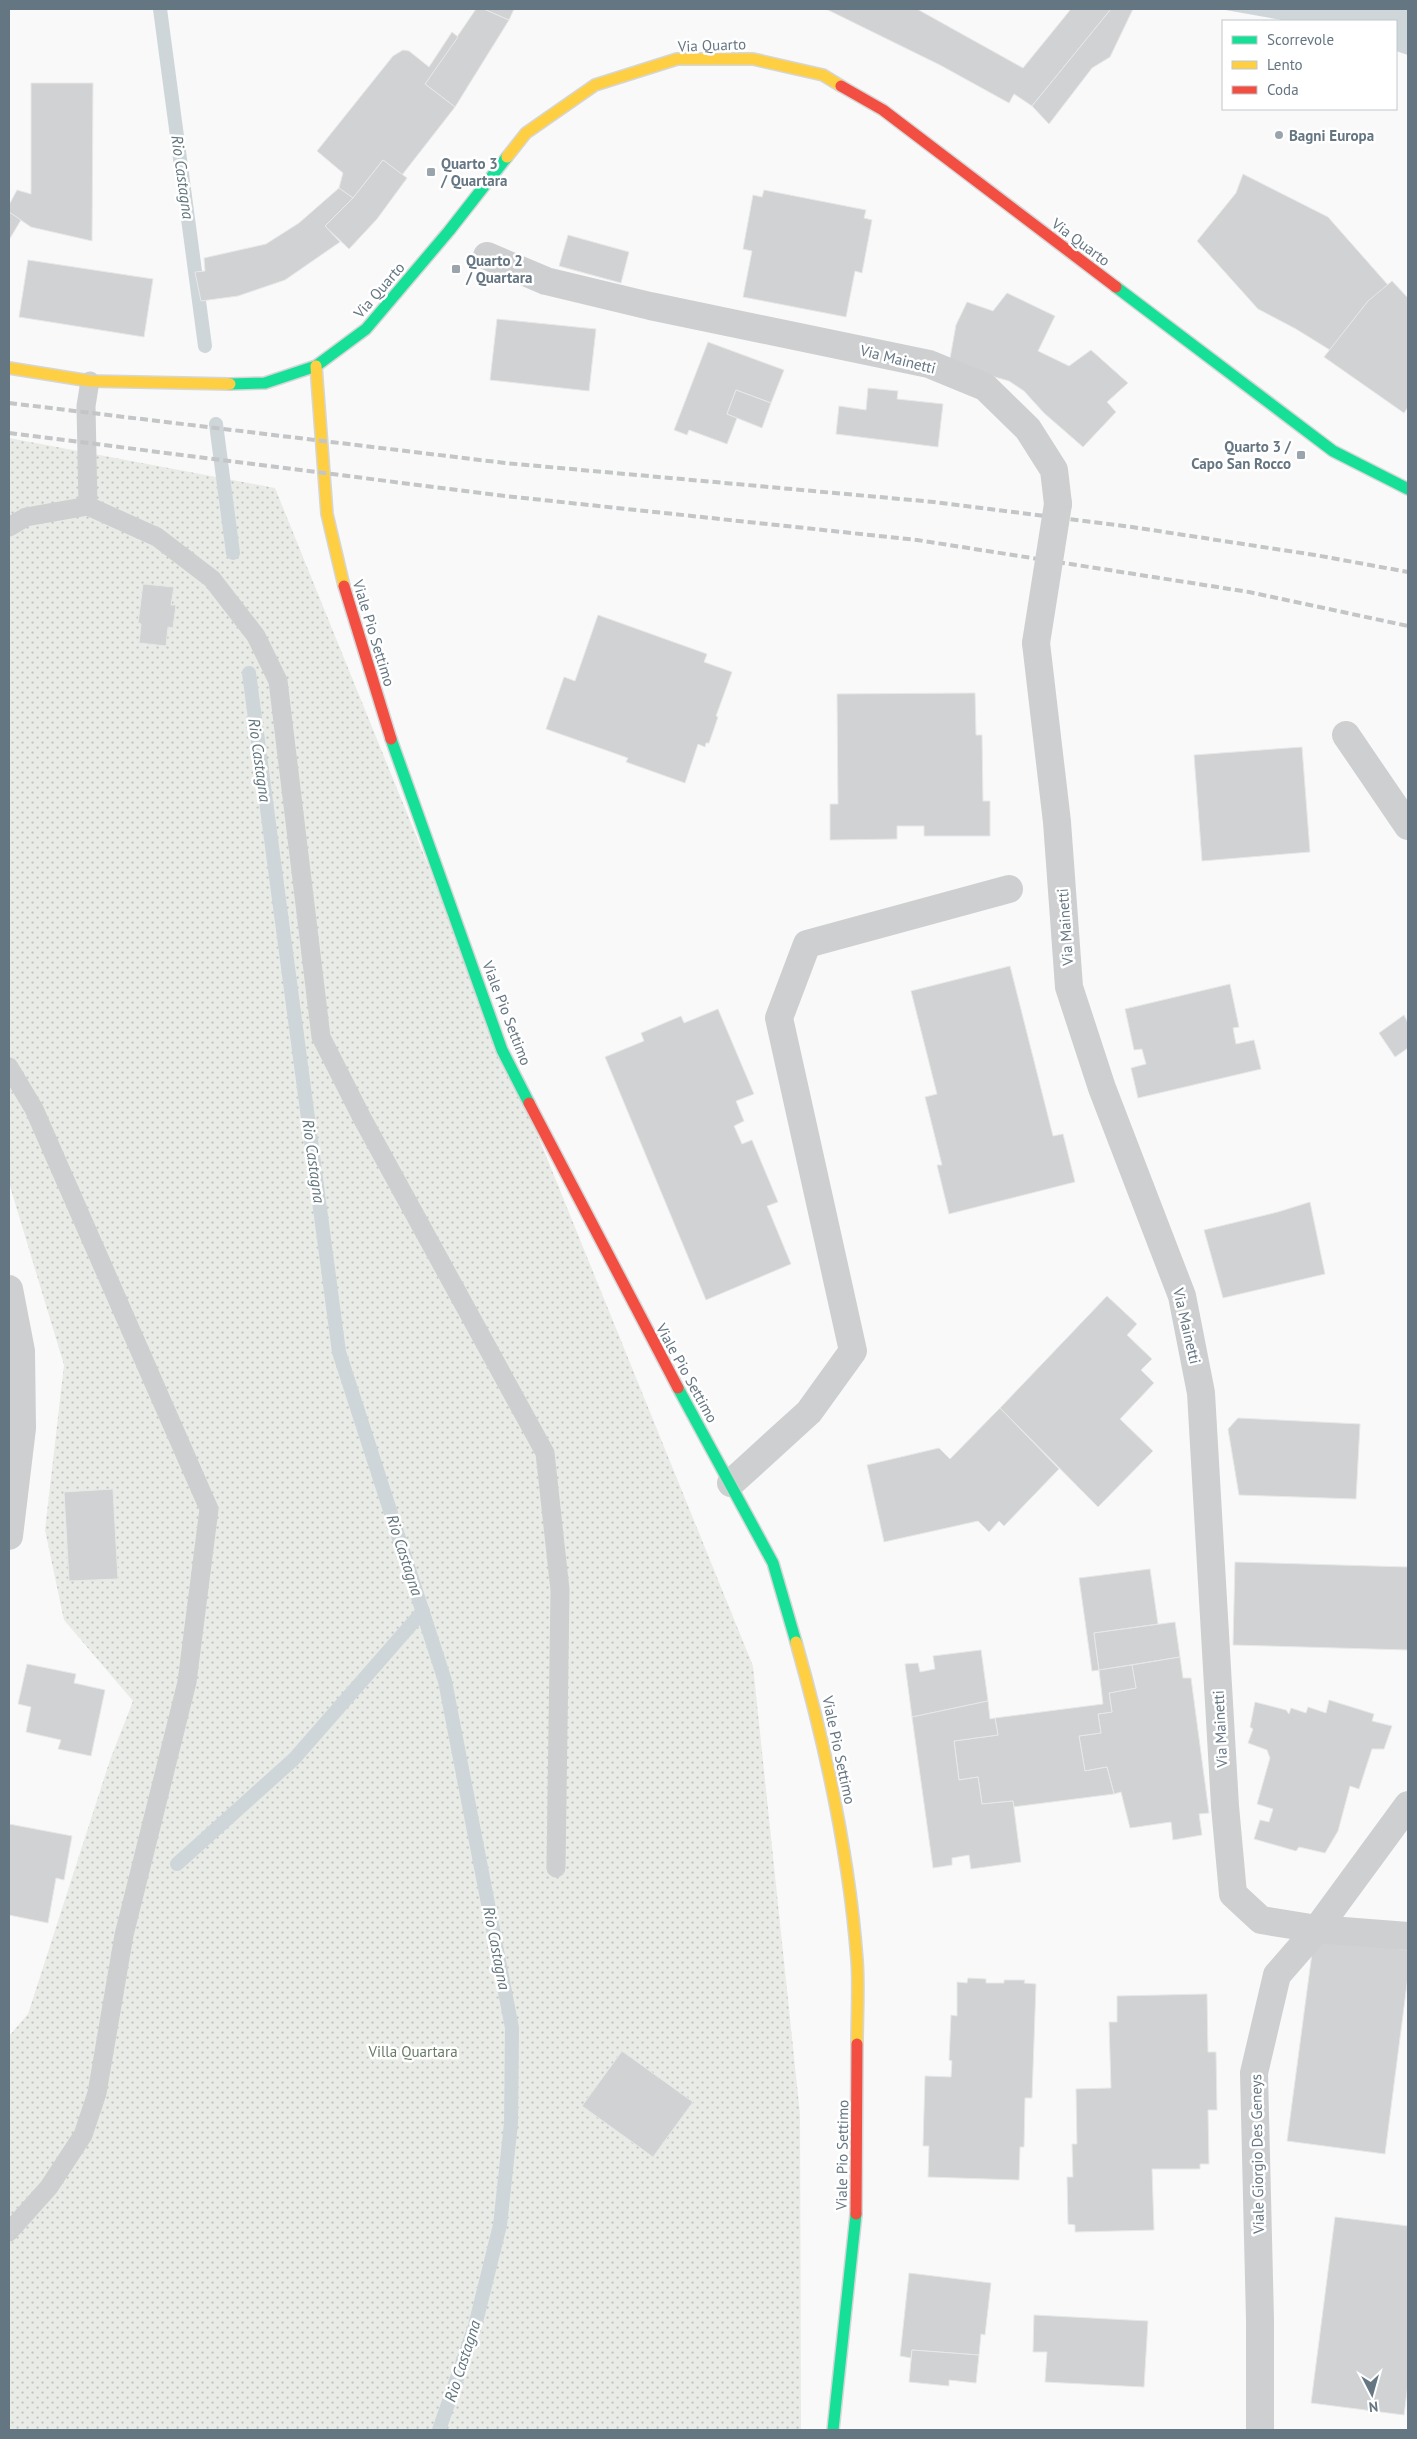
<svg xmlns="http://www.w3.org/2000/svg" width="1417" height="2439" viewBox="0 0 1417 2439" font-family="'PT Sans',sans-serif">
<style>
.park{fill:url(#park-dots)}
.water{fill:#ced6d9}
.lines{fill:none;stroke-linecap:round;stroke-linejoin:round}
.stream{stroke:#ced6d9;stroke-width:14}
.building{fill:#d0d2d3;stroke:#e8e8e8}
.fast-casing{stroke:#d5d6d7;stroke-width:14}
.slow-casing{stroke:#d5d6d7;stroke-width:14}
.jam-casing{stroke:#d5d6d7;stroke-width:14}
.lane{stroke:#cecfd0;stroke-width:19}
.street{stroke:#cecfd0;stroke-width:28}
.fast{stroke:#16e098;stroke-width:11}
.slow{stroke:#ffcf43;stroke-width:11}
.jam{stroke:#f24e42;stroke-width:11}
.rail{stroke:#c3c5c6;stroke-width:4;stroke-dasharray:8 4;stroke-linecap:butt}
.street-bridge{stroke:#cecfd0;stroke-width:28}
.poi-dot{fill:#99a4ac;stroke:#fff;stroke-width:2}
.labels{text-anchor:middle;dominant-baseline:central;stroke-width:5;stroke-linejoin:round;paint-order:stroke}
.street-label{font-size:15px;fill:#657683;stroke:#fff}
.poi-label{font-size:15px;font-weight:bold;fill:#657683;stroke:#fff;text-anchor:start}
.park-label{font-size:15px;fill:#687a64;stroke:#fff}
.water-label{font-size:16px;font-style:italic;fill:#60757c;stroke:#fff}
</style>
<defs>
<pattern id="park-dots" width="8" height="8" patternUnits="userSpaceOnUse" patternTransform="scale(1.25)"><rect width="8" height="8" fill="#e8ebe6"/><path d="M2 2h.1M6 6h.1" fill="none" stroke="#c0c3c0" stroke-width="1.8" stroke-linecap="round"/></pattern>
</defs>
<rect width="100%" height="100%" fill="#f9f9f9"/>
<polygon class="park" points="9,438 275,488 753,1666 800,2114 801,2430 9,2430 9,2036 28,2014 110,1760 133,1701 64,1620 45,1530 64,1365 9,1183"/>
<polygon class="water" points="1220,9 1408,9 1408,55 1396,51 1396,21 1287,21"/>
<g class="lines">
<g class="stream">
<polyline points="160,9 205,346"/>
<polyline points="216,424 233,553"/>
<polyline points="249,673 339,1352 445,1681 512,2028 511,2123 500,2225 475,2326 439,2430"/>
<polyline points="177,1864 294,1759 423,1611"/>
</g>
</g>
<g class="building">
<polygon points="476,9 484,9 509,20 455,107 425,84"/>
<polygon points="484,9 514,9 509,20"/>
<polygon points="826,9 917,9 1023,68 1071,9 1111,9 1032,106 1014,94 1009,103 940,65"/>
<polygon points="1111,9 1133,9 1110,57 1092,68 1049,124 1032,106"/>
<polygon points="452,32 458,37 425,84 455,107 402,175 383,160 353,198 339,188 343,173 317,151 393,56 403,50 409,51 429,67"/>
<polygon points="31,83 93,83 92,241 31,227 9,212 9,205 17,190 31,194"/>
<polygon points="383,160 407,178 377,219 349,249 325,226 353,198"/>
<polygon points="1243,174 1328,217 1388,285 1388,287 1368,301 1330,350 1296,329 1258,309 1197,241 1236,193"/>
<polygon points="339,188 353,198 325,226 340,242 285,280 238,296 201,301 195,272 205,271 204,258 266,244 299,223"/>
<polygon points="764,190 866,210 864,218 872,220 862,273 855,271 846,317 743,297 752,251 743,249 753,195 762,197"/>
<polygon points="9,212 21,220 9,240"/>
<polygon points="568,235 629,252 621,283 559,266"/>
<polygon points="28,260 153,279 144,337 19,317"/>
<polygon points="1392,281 1408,298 1408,407 1404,413 1324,357 1368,301"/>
<polygon points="1007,293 1055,316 1038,351 1069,366 1091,350 1128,383 1107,402 1116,412 1083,447 1044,413 1024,391 1009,381 949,364 956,325 967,302 993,311"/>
<polygon points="497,319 596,329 589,391 490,380"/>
<polygon points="708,342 784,370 771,403 736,390 727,414 737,418 727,444 689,430 687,435 674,430"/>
<polygon points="868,388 898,391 897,399 943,404 938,447 836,434 839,406 866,410"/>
<polygon points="736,390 771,403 762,428 727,414"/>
<polygon points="143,584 174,587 171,605 176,605 173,628 168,627 166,646 139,643 141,624 138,623"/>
<polygon points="598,615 707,654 704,662 732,672 716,716 718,717 709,743 706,743 705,747 698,744 685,783 626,762 628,758 546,729 564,677 575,681"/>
<polygon points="975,693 976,735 982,735 983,801 990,801 990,836 924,836 924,826 897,826 897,839 830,840 830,804 838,804 837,694"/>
<polygon points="1302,747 1310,852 1202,861 1194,755"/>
<polygon points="1010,966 1053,1136 1063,1134 1075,1182 949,1214 937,1165 942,1165 925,1097 937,1094 911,991"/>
<polygon points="1230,984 1239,1027 1233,1028 1236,1044 1254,1040 1261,1069 1138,1098 1131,1068 1146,1064 1142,1049 1134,1050 1125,1009"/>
<polygon points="718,1009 754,1094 736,1101 744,1121 734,1126 742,1144 752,1140 778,1202 767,1206 791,1264 706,1300 605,1057 644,1041 641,1033 681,1016 684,1023"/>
<polygon points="1404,1015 1408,1023 1408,1048 1395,1057 1379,1033"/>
<polygon points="1310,1202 1325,1274 1223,1298 1204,1230 1278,1212"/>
<polygon points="1107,1296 1137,1324 1127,1335 1152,1359 1141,1370 1154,1383 1120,1419 1153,1451 1098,1507 1000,1408"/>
<polygon points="1000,1408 1059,1469 1004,1526 999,1521 989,1532 978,1521 884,1542 867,1465 939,1448 950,1459"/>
<polygon points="1238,1418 1360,1424 1356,1499 1239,1495 1228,1429"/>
<polygon points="113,1489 118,1579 69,1581 64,1492"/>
<polygon points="1235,1562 1408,1567 1408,1650 1233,1645"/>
<polygon points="1150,1569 1158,1624 1094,1633 1099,1670 1092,1671 1079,1578"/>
<polygon points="1175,1622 1180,1657 1099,1670 1094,1633"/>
<polygon points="981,1650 988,1701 912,1717 905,1664 918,1663 920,1672 935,1669 933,1656"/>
<polygon points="1180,1657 1183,1678 1191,1678 1209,1813 1199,1814 1202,1835 1173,1840 1171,1822 1130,1828 1121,1792 1114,1794 1107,1767 1085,1771 1079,1736 1101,1733 1098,1714 1112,1712 1109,1693 1136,1688 1132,1665"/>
<polygon points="27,1664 76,1674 74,1683 105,1690 91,1756 58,1749 61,1740 26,1732 31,1707 18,1704"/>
<polygon points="1132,1665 1136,1688 1109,1693 1112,1712 1098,1714 1101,1733 1079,1736 1085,1771 1107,1767 1114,1794 1013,1807 1013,1801 982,1804 978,1777 959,1780 954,1741 998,1735 995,1718 1103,1704 1099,1670"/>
<polygon points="1329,1700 1374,1714 1372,1721 1392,1726 1384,1749 1372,1749 1359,1789 1350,1786 1338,1831 1325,1853 1299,1847 1296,1851 1254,1839 1260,1820 1269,1822 1273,1809 1257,1804 1270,1758 1267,1750 1248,1743 1253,1729 1250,1727 1255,1702 1286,1710 1289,1714 1291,1708 1306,1713 1308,1707 1326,1713"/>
<polygon points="988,1701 990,1719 995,1718 998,1735 954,1741 959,1780 978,1777 982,1804 1013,1801 1021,1862 971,1869 969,1855 952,1858 952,1865 933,1868 912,1717"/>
<polygon points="9,1824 72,1836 64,1880 56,1878 48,1923 9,1915"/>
<polygon points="1314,1938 1408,1950 1408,1976 1385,2154 1287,2141"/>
<polygon points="968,1978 986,1979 986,1983 1004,1983 1004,1980 1025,1980 1024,1983 1036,1984 1032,2098 1025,2098 1024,2147 1020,2147 1019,2180 928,2177 929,2146 923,2146 925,2076 951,2077 952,2061 949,2060 951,2015 957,2016 957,1982 967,1983"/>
<polygon points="1207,1994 1208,2052 1216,2052 1217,2110 1208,2110 1209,2164 1200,2164 1200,2169 1152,2169 1154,2230 1075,2232 1075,2225 1068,2224 1067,2177 1073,2177 1072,2144 1077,2144 1076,2089 1111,2088 1109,2022 1117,2022 1117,1996"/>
<polygon points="622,2051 693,2102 653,2157 582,2106"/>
<polygon points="1335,2217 1408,2226 1408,2384 1404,2415 1311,2403"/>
<polygon points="909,2273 991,2283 985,2335 981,2334 979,2355 912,2350 911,2358 900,2356"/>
<polygon points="1034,2315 1148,2321 1144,2387 1045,2382 1047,2352 1033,2352"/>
<polygon points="912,2350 979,2355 976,2383 949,2380 949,2386 909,2382"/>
</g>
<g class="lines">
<g class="fast-casing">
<g id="fast">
<polyline points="1116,287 1333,451 1408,489"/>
<polyline points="230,384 265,383 316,366 366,329 449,231 507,157"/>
<polyline points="391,739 502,1050 529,1103"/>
<polyline points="678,1388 773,1563 796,1642"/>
<polyline points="833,2430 856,2214"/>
</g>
</g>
<g class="slow-casing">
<g id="slow">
<polyline points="507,157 526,133 595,85 677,59 753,59 823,75 841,86"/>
<polyline points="316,366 327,514 344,586"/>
<polyline points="9,368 90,381 230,384"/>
<path d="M 796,1642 C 825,1744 849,1852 857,1960 C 859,1987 857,2016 857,2044"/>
</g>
</g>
<g class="jam-casing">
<g id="jam">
<polyline points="841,86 883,110 1116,287"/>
<polyline points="344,586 391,739"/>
<polyline points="529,1103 678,1388"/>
<polyline points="856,2214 857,2044"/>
</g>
</g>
<g class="lane">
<polyline points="90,381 86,406 88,506 157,537 212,579 256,636 278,681 321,1037 362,1118 545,1453 560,1590 556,1868"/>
<polyline points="9,527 26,517 88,506"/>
<polyline points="9,1067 34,1109 209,1509 187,1682 124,1935 97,2093 83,2135 49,2187 9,2232"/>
</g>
<g class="street">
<polyline points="487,256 546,281 650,306 929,364 985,387 1028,429 1054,470 1058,504"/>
<polyline points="1036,643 1057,822 1069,987 1102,1088 1182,1296 1201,1393 1225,1806 1233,1894 1261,1920 1317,1929 1408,1936"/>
<polyline points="1346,735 1408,826"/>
<polyline points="9,1289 21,1351 22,1428 9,1536"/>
<polyline points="731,1483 809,1412 853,1351 779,1018 807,944 1009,889"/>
<polyline points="1260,2430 1260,2320 1254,2073 1277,1975 1317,1929 1408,1805"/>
</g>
<use href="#fast" class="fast"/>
<use href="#slow" class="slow"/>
<use href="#jam" class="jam"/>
<g class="rail">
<polyline points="9,403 505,463 934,502 1132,527 1315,555 1408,572"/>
<polyline points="9,433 505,496 917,540 1249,592 1408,626"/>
</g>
<polyline class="street-bridge" points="1036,643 1058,504"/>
</g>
<g class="poi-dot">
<circle cx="1279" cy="135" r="5"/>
<rect x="426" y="167" width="10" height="10" rx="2.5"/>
<rect x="451" y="264" width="10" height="10" rx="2.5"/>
<rect x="1296" y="450" width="10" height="10" rx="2.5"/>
</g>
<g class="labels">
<g class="street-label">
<text transform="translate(712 45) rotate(-2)">Via Quarto</text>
<text transform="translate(1081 242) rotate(37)">Via Quarto</text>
<text transform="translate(379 290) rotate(-49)">Via Quarto</text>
<text transform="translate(898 359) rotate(14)">Via Mainetti</text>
<text transform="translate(374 633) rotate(73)">Viale Pio Settimo</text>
<text transform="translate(1065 927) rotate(-94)">Via Mainetti</text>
<text transform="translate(507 1013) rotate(69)">Viale Pio Settimo</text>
<text transform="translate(1187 1326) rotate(77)">Via Mainetti</text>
<text transform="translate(687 1373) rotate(61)">Viale Pio Settimo</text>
<text transform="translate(1220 1729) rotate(-93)">Via Mainetti</text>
<text transform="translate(839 1750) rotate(78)">Viale Pio Settimo</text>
<text transform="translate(1257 2154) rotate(-91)">Viale Giorgio Des Geneys</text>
<text transform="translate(842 2155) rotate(-89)">Viale Pio Settimo</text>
</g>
<g class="poi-label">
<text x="1289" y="135">Bagni Europa</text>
<text x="441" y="163">Quarto 3<tspan x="441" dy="17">/ Quartara</tspan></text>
<text x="466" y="260">Quarto 2<tspan x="466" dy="17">/ Quartara</tspan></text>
<text x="1291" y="446" text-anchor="end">Quarto 3 /<tspan x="1291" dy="17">Capo San Rocco</tspan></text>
</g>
<g class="park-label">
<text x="413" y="2051">Villa Quartara</text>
</g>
<g class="water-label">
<text transform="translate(183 177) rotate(82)">Rio Castagna</text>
<text transform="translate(260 760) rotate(82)">Rio Castagna</text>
<text transform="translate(314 1161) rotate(82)">Rio Castagna</text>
<text transform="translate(405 1555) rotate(72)">Rio Castagna</text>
<text transform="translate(497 1948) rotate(79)">Rio Castagna</text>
<text transform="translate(462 2361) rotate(-72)">Rio Castagna</text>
</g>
</g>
<rect width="1417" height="2439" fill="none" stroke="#657683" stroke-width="20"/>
<rect x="1222" y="20" width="175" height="90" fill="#ffffff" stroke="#c1c8cd"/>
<rect x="1232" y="36" width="25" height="8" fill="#16e098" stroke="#c1c8cd"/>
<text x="1267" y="45" font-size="15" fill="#657683">Scorrevole</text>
<rect x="1232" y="61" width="25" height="8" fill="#ffcf43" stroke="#c1c8cd"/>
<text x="1267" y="70" font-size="15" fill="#657683">Lento</text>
<rect x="1232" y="86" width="25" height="8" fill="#f24e42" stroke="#c1c8cd"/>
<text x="1267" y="95" font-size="15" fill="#657683">Coda</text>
<g transform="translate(1372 2394) rotate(174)" stroke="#ffffff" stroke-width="4" paint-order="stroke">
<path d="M0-4L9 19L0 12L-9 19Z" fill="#657683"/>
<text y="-8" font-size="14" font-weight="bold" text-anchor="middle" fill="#657683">N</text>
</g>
</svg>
